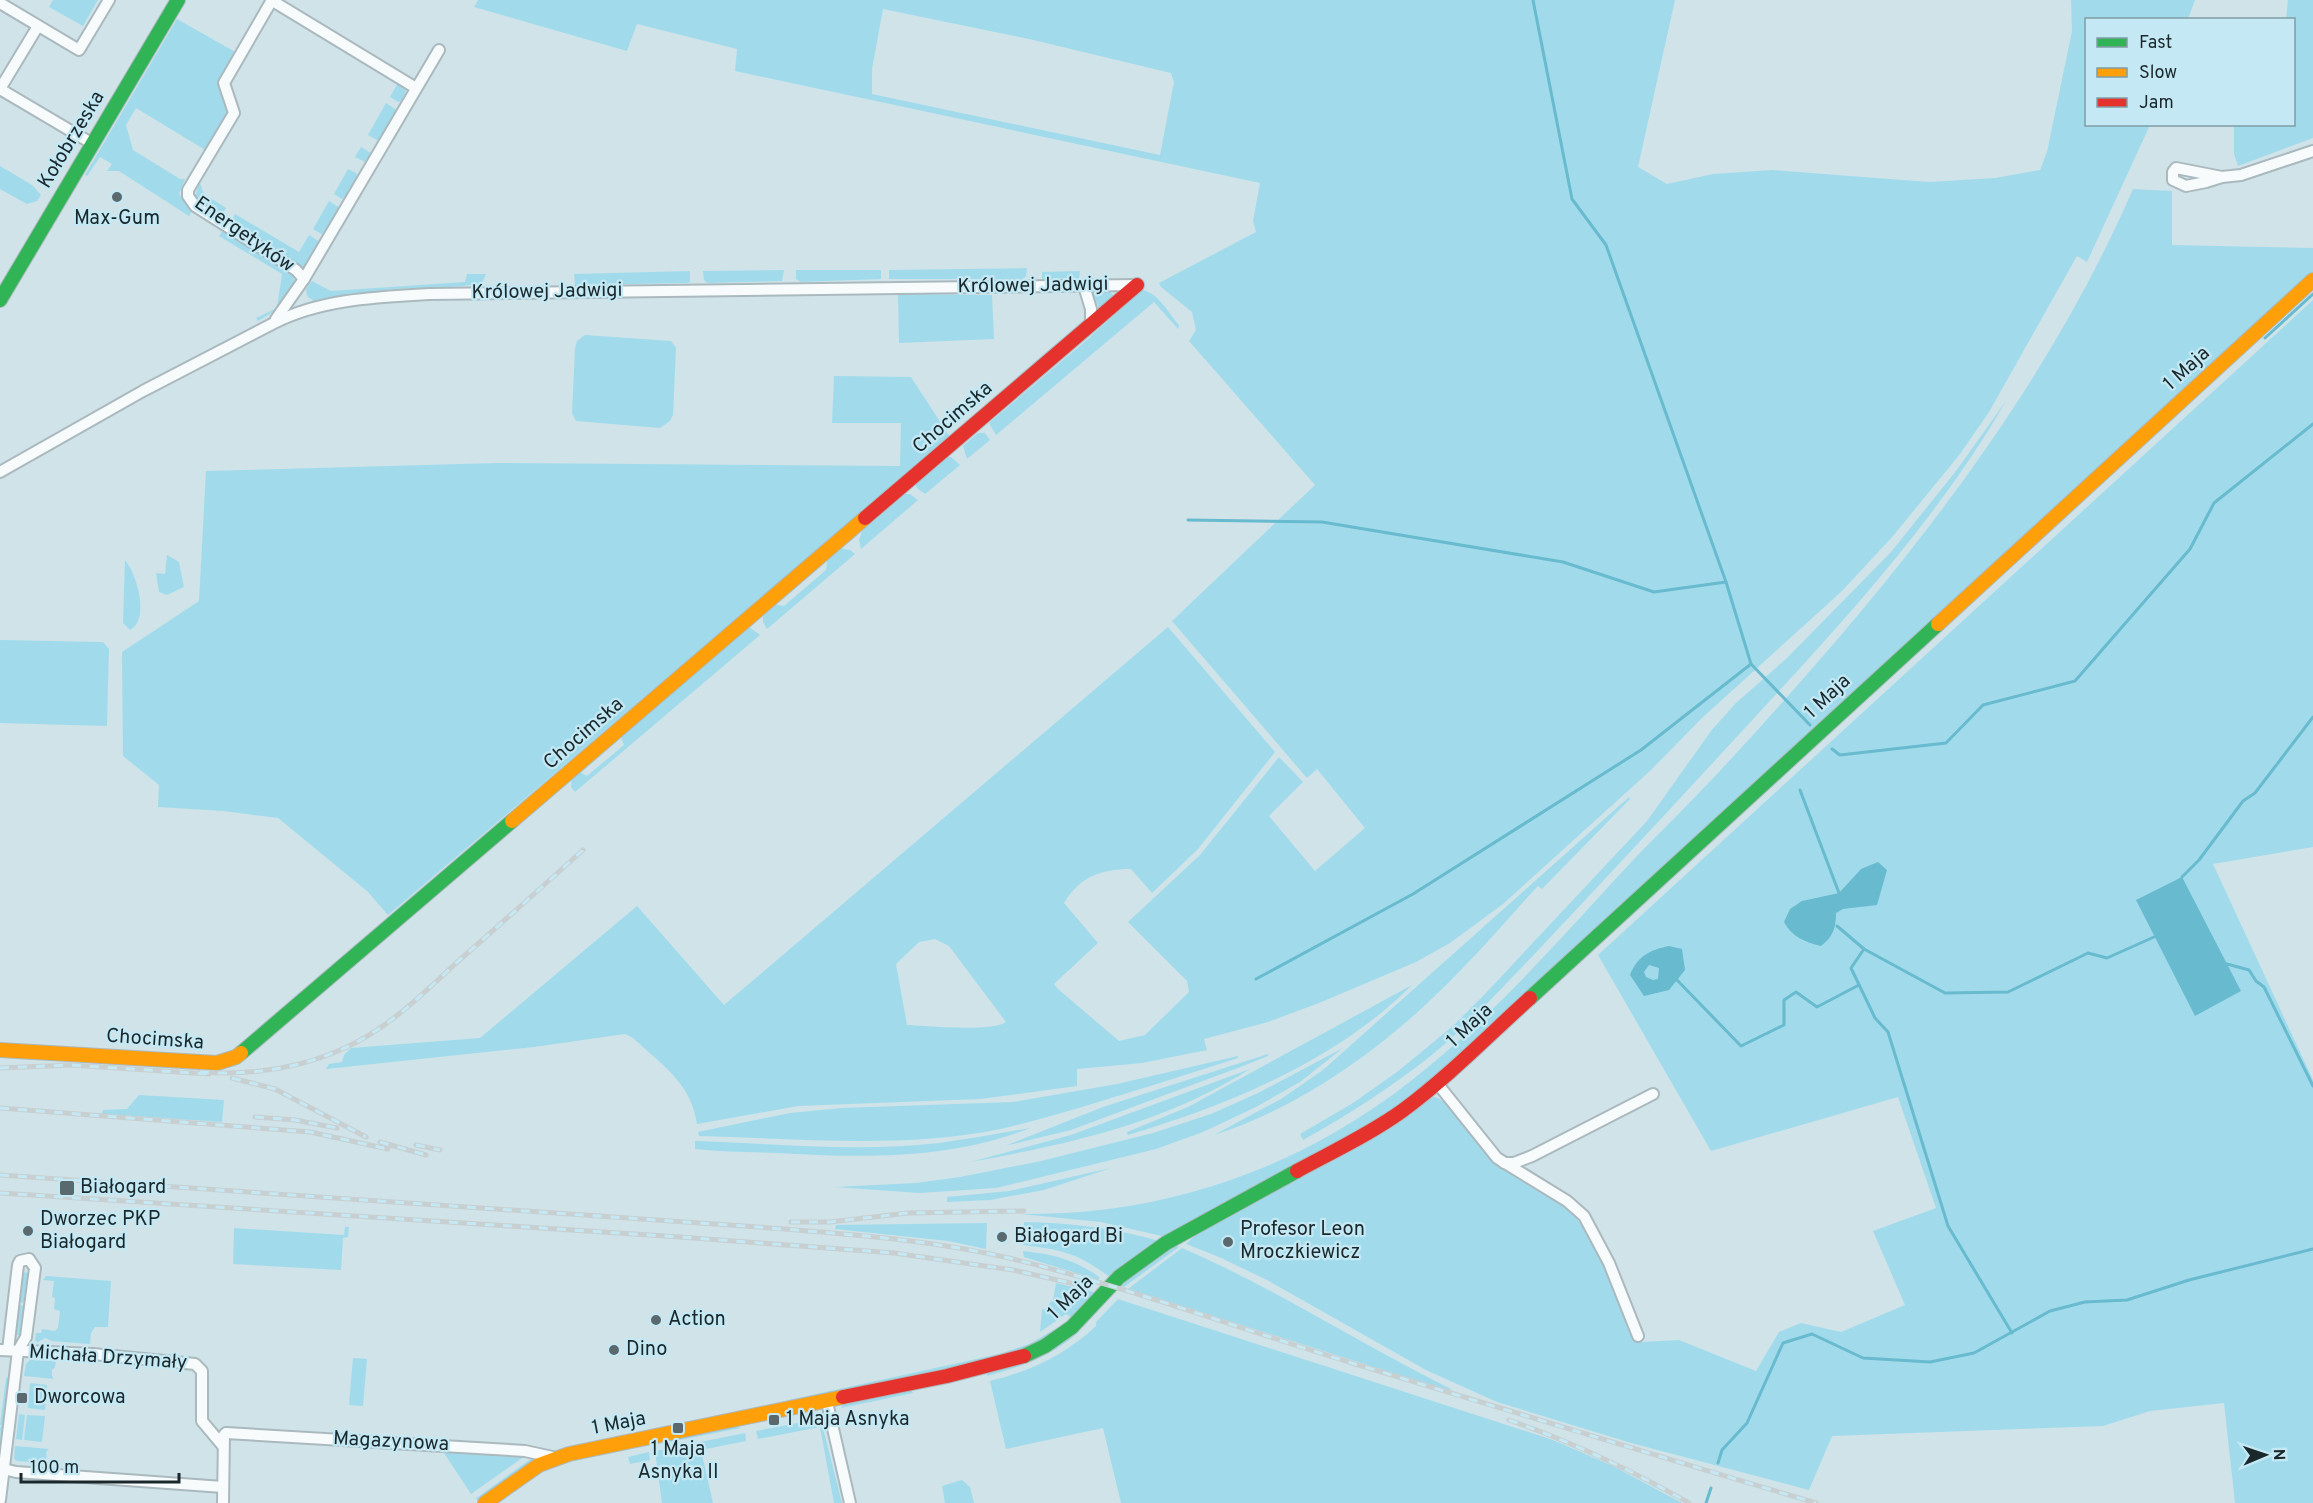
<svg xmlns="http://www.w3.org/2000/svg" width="2313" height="1503" viewBox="0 0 2313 1503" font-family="Overpass,sans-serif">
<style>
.green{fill:#a1dbeb;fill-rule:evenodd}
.water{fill:#68bace;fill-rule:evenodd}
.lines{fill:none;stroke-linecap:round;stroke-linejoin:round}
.stream{stroke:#68bace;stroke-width:3}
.street-casing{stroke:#aab9be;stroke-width:14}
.fast-casing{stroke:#aab9be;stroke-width:16}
.slow-casing{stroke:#aab9be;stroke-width:16}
.jam-casing{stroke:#aab9be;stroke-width:16}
.street{stroke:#f8fbfc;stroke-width:10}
.fast{stroke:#30b455;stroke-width:14}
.slow{stroke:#ff9f0a;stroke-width:14}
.jam{stroke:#e5322d;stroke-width:14}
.rail-casing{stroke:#c8cfd0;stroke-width:5}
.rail{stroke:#c4e9f4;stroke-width:3;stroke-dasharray:9;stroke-linecap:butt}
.poi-dot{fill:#59696e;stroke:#c4e9f4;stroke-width:2}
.labels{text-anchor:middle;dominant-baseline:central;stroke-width:4.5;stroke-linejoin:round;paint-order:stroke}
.street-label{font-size:20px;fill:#1a282c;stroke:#c4e9f4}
.poi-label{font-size:20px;fill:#1a282c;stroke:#c4e9f4;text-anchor:start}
</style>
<rect width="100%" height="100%" fill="#cfe3e9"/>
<g class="green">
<polygon points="53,0 98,0 83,26 49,7"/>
<path d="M 478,0 L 1675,0 L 1638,167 L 1667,184 L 1713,174 L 1772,170 L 1929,182 L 1995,178 L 2040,170 L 2047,152 L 2072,31 L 2071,0 L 2195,0 L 2188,19 L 2086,20 L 2086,124 L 2150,125 L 2087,262 L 2077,256 L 1989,412 L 1960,454 L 1893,536 L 1842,591 L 1702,718 L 1651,770 L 1503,904 L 1450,943 L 1416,962 L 1319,1003 L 1268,1022 L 1204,1039 L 1207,1050 L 1142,1063 L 1077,1069 L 1077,1086 L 980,1099 L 798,1106 L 697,1124 C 692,1084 661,1064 633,1038 L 625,1034 L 534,1047 L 326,1069 L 329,1064 L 342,1062 L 344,1055 L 351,1048 L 480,1038 L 637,906 L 724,1005 L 1168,627 L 1275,752 L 1198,849 L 1152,893 L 1131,869 C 1100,869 1080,877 1064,903 L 1098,943 L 1054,984 L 1058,989 L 1119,1041 L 1145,1035 L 1189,992 L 1187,981 L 1128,922 L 1200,855 L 1279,757 L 1303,782 L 1269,816 L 1315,871 L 1365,828 L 1317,769 L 1307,778 L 1172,621 L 1315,485 L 1189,341 L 1196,330 L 1192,312 L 1161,287 L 1159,283 L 1256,232 L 1253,221 L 1260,183 L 735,71 L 737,49 L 637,24 L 627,51 L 474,7 ZM 883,9 L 1029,39 L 1171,73 L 1174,82 L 1160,155 L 872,94 L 872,69 ZM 935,939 L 949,946 L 1006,1022 C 993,1032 927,1026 907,1025 L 896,964 L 919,942 Z"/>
<polygon points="2288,0 2313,0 2313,138 2238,166 2234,154 2234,125 2294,124 2294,20 2286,19"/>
<polygon points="177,19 237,53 221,81 230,110 207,151 136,108 126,125 133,150 180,179 185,179 179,194 192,211 189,216 119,171 107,171 112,164 100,157 87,176 85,175"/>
<polygon points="398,83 405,87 406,90 402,101 398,102 390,97"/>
<polygon points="386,103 395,109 396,112 380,139 377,140 368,135"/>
<polygon points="361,147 371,153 365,162 355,157"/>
<polygon points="0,166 32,185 41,195 37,201 27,204 0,189"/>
<polygon points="348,169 356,173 358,177 347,198 342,199 334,194"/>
<path d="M 200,183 L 204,194 L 226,208 L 221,217 C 205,207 188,204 200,183 Z"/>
<path d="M 2133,189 L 2172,191 L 2172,245 L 2313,248 L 2313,272 L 1507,1011 L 1400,1106 L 1166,1237 L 1101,1222 L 1021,1214 C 1050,1214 1079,1213 1108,1209 C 1186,1199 1264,1173 1332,1134 C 1452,1066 1542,958 1635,858 C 1662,830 1691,802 1718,773 C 1880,598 2037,410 2133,189 Z"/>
<polygon points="329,201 340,208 323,235 313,229"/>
<polygon points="235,214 299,252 309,235 320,242 303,269 231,223"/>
<polygon points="223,230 290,271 296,284 278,309 258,321 256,318 277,308 282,274 219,236"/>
<polygon points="1027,268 1026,276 1023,279 889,279 889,270"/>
<polygon points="784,270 782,281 707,283 704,280 703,271"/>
<polygon points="796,270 881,270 881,279 801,282 796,279"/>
<polygon points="690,271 690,282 686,283 575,285 574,274"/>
<polygon points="1080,271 1079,278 1042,279 1042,272"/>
<path d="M 467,274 L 486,274 L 482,283 C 453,289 423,287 393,289 C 367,292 341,297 315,302 L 307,296 L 306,289 L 312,281 L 331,291 L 465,282 Z"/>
<path d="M 1142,290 C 1158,292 1169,314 1179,325 L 1178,329 L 1154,302 L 996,435 L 989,423 L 1081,345 Z"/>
<polygon points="1094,291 1109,291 1114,296 1099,308 1093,295"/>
<polygon points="898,294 992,295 994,339 899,343"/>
<path d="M 2313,300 L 2313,847 L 2213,864 L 2313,1080 L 2313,1503 L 2235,1503 L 2224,1403 L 2150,1411 L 2103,1426 L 1832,1436 L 1809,1490 L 1631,1443 L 1497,1402 L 1426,1370 L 1267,1280 L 1219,1257 L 1186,1244 L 1201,1230 C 1261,1197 1324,1169 1381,1132 C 1390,1127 1428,1097 1434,1097 C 1449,1098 1482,1151 1495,1163 C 1514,1180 1541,1188 1561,1203 C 1596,1230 1616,1298 1632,1339 L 1641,1342 L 1679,1340 L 1756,1371 L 1779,1332 L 1801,1323 L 1841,1332 L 1905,1305 L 1873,1231 L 1936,1208 L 1898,1097 L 1711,1151 L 1598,955 Z"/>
<polygon points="585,335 671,341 676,348 673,415 670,421 660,428 576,421 572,413 575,349 577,341"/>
<polygon points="834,376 911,377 950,437 388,915 367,891 278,818 224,811 158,807 159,785 123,756 122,652 199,601 206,471 497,463 900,466 901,423 832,423"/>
<path d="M 2006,401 C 1942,512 1854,610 1767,704 C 1688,790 1608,876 1528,961 C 1497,993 1467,1026 1433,1054 C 1392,1087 1348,1115 1303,1140 L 1300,1134 L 1353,1103 L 1397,1072 L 1453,1026 L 1485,994 L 1647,821 L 1711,731 L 1736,703 L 1787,658 L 1891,552 L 1956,471 Z"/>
<polygon points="978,433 985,433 990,440 967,459 963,446"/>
<polygon points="947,457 951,457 960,465 925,494 917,488 915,484"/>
<polygon points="905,494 910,494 918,500 861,549 859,540 862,531"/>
<polygon points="839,548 850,550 855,554 767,629 763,622 763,615 772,604 784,606 826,570 828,557"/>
<polygon points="167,555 179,562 184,587 167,595 159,592 156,573 165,574"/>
<path d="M 125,560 C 137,574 150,620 130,630 L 123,623 Z"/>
<polygon points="749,627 760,635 575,792 571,787 572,776 578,771 587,776 624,745 620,735"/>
<polygon points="0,640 103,642 109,649 107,726 0,723"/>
<path d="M 1629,797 L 1630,799 L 1542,889 L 1538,886 C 1511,915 1485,946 1457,974 C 1390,1043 1307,1105 1214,1135 L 1281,1099 L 1323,1070 Z"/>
<path d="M 1412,985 C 1336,1061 1229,1105 1128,1135 L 1127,1132 L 1188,1107 Z"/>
<polygon points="1343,1048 1300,1082 1256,1107 1203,1132 1156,1149 996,1188 919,1193 835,1187 916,1183 960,1177 1041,1161 1153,1133 1211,1114 1258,1093"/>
<polygon points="1268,1054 1268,1056 1243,1066 1071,1130 1005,1146 1103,1107"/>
<path d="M 1238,1056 L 1238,1058 C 1186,1075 1134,1091 1082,1107 C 1050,1116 1018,1126 985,1132 C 890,1148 794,1138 699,1136 L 698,1132 L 790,1113 L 842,1108 L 1013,1102 L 1117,1084 Z"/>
<path d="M 1250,1069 C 1163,1124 1069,1144 970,1162 L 1071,1135 Z"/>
<polygon points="139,1095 224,1100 222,1122 102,1114 103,1110 127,1109"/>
<path d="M 1030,1128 C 950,1160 862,1158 777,1153 C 750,1152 722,1152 695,1149 L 695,1141 L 699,1141 C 779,1144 859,1152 939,1143 C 969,1139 1000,1133 1030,1128 Z"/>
<polygon points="1111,1168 1044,1190 990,1200 947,1202 947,1197 1009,1191"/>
<path d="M 1024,1222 C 1070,1223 1115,1228 1159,1241 L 1111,1278 C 1078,1253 1063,1250 1023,1245 Z"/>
<polygon points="987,1223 986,1249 948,1241 835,1229 836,1225"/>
<polygon points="345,1227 349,1227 348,1237 343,1238 341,1270 233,1264 234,1228 344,1235"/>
<polygon points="1173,1245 1179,1247 1124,1287 1119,1286"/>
<path d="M 1182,1248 C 1275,1288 1360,1344 1451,1389 L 1449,1391 L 1128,1289 Z"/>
<path d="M 1023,1251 C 1052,1254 1076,1260 1099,1277 L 1099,1280 L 1024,1257 Z"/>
<polygon points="22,1272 30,1273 27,1303 18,1302"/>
<polygon points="46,1276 111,1281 108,1327 95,1327 91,1333 90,1344 52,1341 45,1338 38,1342 35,1341 36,1333 41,1333 42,1329 55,1331 58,1328 60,1311 54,1309 55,1298 52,1297 54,1281 43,1280"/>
<polygon points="1056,1283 1098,1293 1073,1319 1066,1314 1040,1332 1042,1309 1048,1310 1050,1302 1053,1301"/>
<path d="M 1118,1299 L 1553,1440 L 1613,1466 L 1682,1503 L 1121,1503 L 1103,1428 L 1006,1449 L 990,1381 C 1031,1371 1065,1355 1096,1326 L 1096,1322 Z"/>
<polygon points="17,1305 26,1306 22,1336 14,1334"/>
<polygon points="1059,1327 1041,1342 1000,1357 791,1402 789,1400 999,1354 1029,1344"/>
<path d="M 1076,1331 L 1078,1333 C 1051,1356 1021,1367 987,1376 L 988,1372 Z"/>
<polygon points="353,1358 367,1359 363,1406 349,1405"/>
<polygon points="30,1360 56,1361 55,1367 52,1370 52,1376 54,1379 24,1376 26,1364"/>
<polygon points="10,1377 1,1451 0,1428 2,1425 0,1425 6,1378"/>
<polygon points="30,1383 47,1385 45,1410 28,1408"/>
<polygon points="911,1390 913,1393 841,1408 843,1404"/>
<polygon points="19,1414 25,1415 22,1440 16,1439"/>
<polygon points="27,1415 45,1416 42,1442 24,1440"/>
<polygon points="819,1419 822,1424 842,1503 834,1503 820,1427 758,1439 756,1431"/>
<polygon points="735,1426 741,1428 654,1445 655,1442"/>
<polygon points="745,1433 746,1441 701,1450 713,1503 662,1503 655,1451"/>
<polygon points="15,1446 49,1449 46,1452 47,1463 17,1461 14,1459"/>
<polygon points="442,1450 525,1456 471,1494"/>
<polygon points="649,1452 650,1460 630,1464 628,1457"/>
<polygon points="532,1458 532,1462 480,1500 475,1499"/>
<polygon points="962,1480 970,1487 974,1503 945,1503 942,1486"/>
</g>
<g class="water">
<path d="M 1878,862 L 1887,870 L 1877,905 L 1843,909 L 1836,913 C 1836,928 1833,937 1821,946 C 1805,942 1792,937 1784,922 L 1790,909 L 1802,901 L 1839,893 L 1861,869 Z"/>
<polygon points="2182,877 2241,991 2195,1016 2136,900"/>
<path d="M 1669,946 L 1682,949 L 1685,970 L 1669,990 L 1644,996 L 1630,975 C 1637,957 1649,950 1669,946 ZM 1649,965 L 1659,968 L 1658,979 L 1653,980 L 1646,977 L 1644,972 Z"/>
</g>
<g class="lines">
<g class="stream">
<polyline points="1533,0 1572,199 1606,245 1726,582 1751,664 1810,725"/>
<polyline points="2265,338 2313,294"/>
<polyline points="1188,520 1322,522 1563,562 1654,592 1726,582"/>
<polyline points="1832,749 1840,755 1946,743 1983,705 2075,681 2190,549 2214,503 2313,424"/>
<polyline points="1800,790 1839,893"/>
<polyline points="2182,877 2199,860 2243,801 2255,793 2313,717"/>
<polyline points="1837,926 1864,949 1851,968 1875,1018 1888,1032 1948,1226 2012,1333"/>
<polyline points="1864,949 1945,993 2008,992 2088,953 2107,958 2154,937"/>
<polyline points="2227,964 2249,970 2256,981 2264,987 2313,1086"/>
<polyline points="1256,979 1413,894 1641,750 1751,664"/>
<polyline points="1677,980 1741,1046 1784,1025 1784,1000 1796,992 1817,1007 1859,985"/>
<polyline points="1718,1463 1722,1450 1747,1423 1783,1343 1812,1334 1863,1358 1930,1362 1974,1353 2050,1311 2085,1302 2127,1300 2189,1280 2313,1249"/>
<polyline points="1706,1503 1711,1488"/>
</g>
<g class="street-casing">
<g id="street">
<polyline points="271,0 416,88"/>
<polyline points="272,0 224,83 234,113 188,190 188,196 195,206 296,270 304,279"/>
<polyline points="0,3 79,50 109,0"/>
<polyline points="0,89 93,144"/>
<polyline points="0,89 38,26"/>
<polyline points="2222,177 2176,168 2173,172 2173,180 2186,186 2206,182 2222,177 2241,175 2313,151"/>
<polyline points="1084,286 1091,309 1091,324"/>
<polyline points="276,319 304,279 439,50"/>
<path d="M 0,472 L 143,391 L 274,323 C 321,299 377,297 429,294 L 1137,285"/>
<polyline points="1437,1083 1497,1158 1567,1201 1584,1216 1609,1263 1638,1336"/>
<polyline points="1504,1163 1514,1163 1532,1156 1653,1094"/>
<polyline points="0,1350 93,1354 195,1364 202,1371 202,1421 223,1446"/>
<polyline points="8,1350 18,1265 20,1261 29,1259 35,1268 26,1337 18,1351"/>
<polyline points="827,1402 850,1503"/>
<polyline points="0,1468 16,1472 223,1487"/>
<polyline points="0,1500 18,1351"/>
<polyline points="223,1503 224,1435 226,1433 525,1451 557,1458"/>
</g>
</g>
<g class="fast-casing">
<g id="fast">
<polyline points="0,300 178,0"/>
<polyline points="1530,998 1938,624"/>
<polyline points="241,1053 512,821"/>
<polyline points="1024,1356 1045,1346 1072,1327 1119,1277 1166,1243 1297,1171"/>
</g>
</g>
<g class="slow-casing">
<g id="slow">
<polyline points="1938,624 2313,280"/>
<polyline points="512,821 865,518"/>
<polyline points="0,1050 217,1063 236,1057 241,1053"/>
<polyline points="485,1503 539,1465 569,1454 843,1397"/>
</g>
</g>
<g class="jam-casing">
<g id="jam">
<polyline points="865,518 1137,285"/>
<path d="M 1297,1171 C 1332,1152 1370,1134 1402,1111 C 1448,1077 1488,1036 1530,998"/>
<polyline points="843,1397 947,1376 1024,1356"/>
</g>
</g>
<use href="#street" class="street"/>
<use href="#fast" class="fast"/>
<use href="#slow" class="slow"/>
<use href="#jam" class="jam"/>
<g class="rail-casing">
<g id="rail">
<polyline points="0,1068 71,1065 209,1074"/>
<path d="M 200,1072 C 265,1077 333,1063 387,1023 C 414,1004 438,979 463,957 C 503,922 543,886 583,850"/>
<polyline points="232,1078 275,1089 366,1137"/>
<polyline points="0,1108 310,1132 388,1149"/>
<polyline points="255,1117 295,1120 337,1128"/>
<polyline points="380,1142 426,1155"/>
<polyline points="416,1145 440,1150"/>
<path d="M 0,1175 L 758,1227 C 842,1234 927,1239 1009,1258 C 1125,1286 1237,1328 1352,1363 C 1506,1410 1661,1457 1816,1503"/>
<polyline points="0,1193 680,1237 894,1253 1013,1270 1075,1284"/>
<polyline points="791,1222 830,1222 908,1213 1024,1211"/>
<path d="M 1509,1420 C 1572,1442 1631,1470 1689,1503"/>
</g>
</g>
<use href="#rail" class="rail"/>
</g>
<g class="poi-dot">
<circle cx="117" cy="197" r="6"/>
<rect x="59" y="1180" width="16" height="16" rx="3"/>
<circle cx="28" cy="1231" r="6"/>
<circle cx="1002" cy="1237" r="6"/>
<circle cx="1228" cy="1242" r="6"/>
<circle cx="656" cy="1320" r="6"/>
<circle cx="614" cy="1350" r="6"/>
<rect x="16" y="1392" width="12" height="12" rx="3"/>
<rect x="768" y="1414" width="12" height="12" rx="3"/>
<rect x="672" y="1422" width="12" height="12" rx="3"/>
</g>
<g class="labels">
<g class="street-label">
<text transform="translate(72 140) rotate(-59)">Kołobrzeska</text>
<text transform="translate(244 235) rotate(35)">Energetyków</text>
<text transform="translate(1033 286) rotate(-1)">Królowej Jadwigi</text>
<text transform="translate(547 292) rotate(-1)">Królowej Jadwigi</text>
<text transform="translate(2187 369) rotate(-42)">1 Maja</text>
<text transform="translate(953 418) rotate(-41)">Chocimska</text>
<text transform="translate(1828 697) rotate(-43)">1 Maja</text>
<text transform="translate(584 734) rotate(-41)">Chocimska</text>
<text transform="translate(1470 1026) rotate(-43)">1 Maja</text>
<text transform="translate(155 1040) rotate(4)">Chocimska</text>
<text transform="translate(1071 1298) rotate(-44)">1 Maja</text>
<text transform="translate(108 1358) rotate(4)">Michała Drzymały</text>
<text transform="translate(619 1424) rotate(-11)">1 Maja</text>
<text transform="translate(391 1442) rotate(3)">Magazynowa</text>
</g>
<g class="poi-label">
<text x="117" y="219" text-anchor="middle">Max-Gum</text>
<text x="80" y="1188">Białogard</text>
<text x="40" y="1220">Dworzec PKP<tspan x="40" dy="23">Białogard</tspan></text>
<text x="1240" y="1230">Profesor Leon<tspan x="1240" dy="23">Mroczkiewicz</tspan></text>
<text x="1014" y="1237">Białogard Bi</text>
<text x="668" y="1320">Action</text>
<text x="626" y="1350">Dino</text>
<text x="34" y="1398">Dworcowa</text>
<text x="786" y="1420">1 Maja Asnyka</text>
<text x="678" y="1450" text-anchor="middle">1 Maja<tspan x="678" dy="23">Asnyka II</tspan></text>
</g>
</g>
<rect x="2085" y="18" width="210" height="108" fill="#c4e9f4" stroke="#809ca4" stroke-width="1.5"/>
<rect x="2097" y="38" width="30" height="9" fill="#30b455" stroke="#809ca4" stroke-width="1.5"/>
<text x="2139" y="48" font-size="18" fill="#1a282c">Fast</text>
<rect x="2097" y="68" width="30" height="9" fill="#ff9f0a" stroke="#809ca4" stroke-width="1.5"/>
<text x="2139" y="78" font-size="18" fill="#1a282c">Slow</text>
<rect x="2097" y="98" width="30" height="9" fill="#e5322d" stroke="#809ca4" stroke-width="1.5"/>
<text x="2139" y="108" font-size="18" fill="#1a282c">Jam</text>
<g transform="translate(2265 1455) rotate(88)" stroke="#c4e9f4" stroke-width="4.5" paint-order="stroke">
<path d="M0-4.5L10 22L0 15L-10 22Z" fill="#1a282c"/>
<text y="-9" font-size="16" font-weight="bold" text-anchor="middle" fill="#1a282c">N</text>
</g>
<path d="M21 1473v9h158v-9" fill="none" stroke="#1a282c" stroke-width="3"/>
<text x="30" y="1473" font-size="18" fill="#1a282c" stroke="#c4e9f4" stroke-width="4.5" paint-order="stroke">100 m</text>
</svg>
